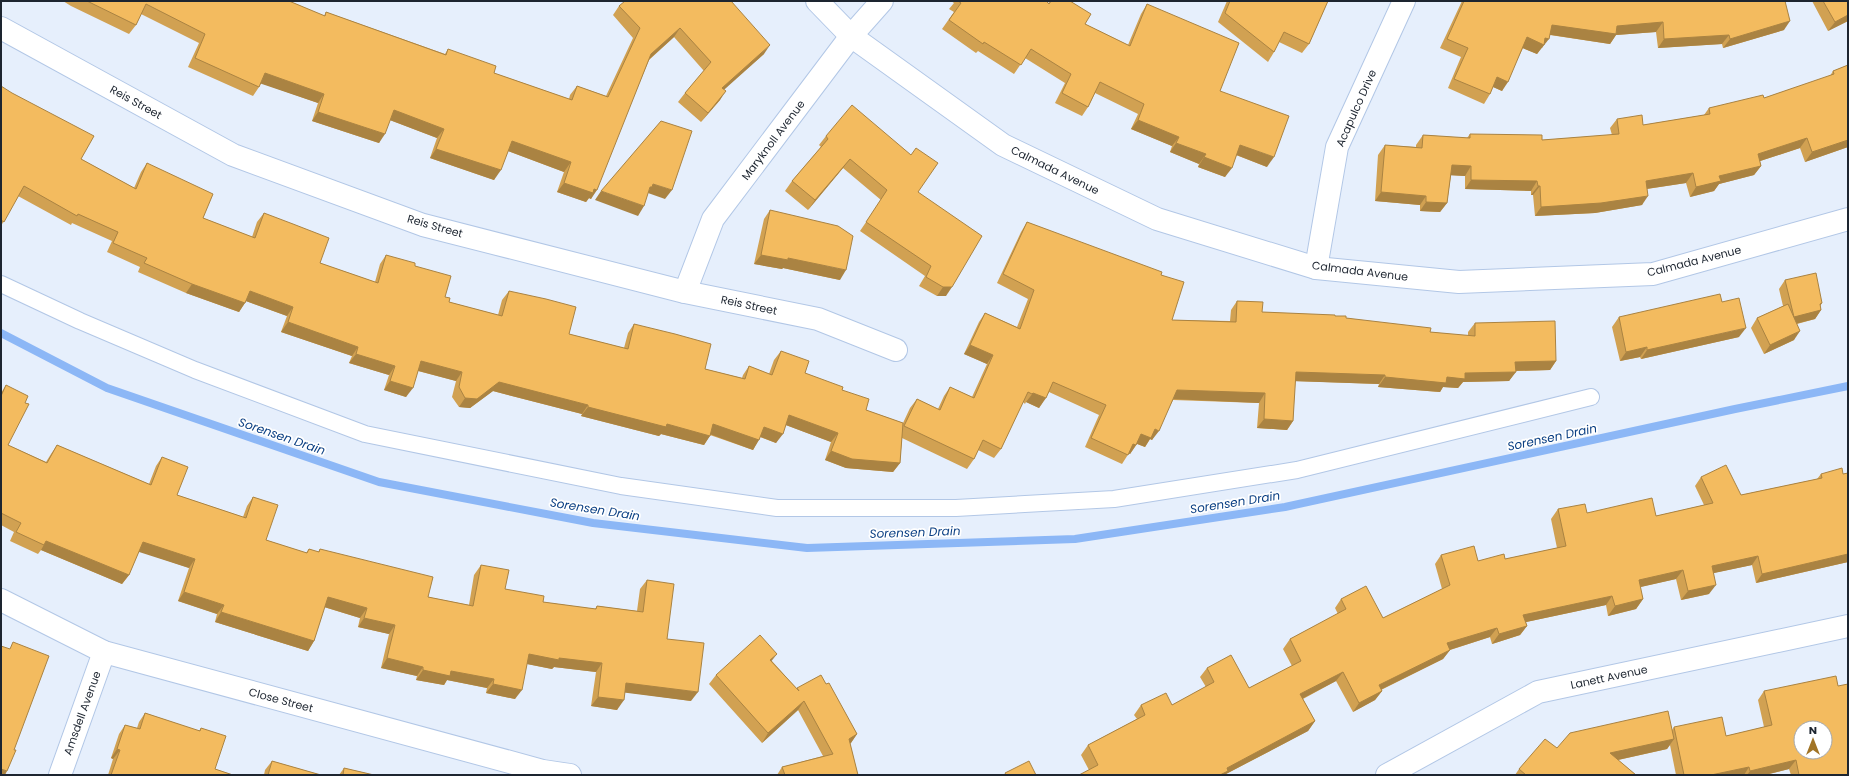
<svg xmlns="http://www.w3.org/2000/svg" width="1849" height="776" viewBox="0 0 1849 776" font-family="Poppins,sans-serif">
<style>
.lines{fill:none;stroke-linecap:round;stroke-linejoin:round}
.stream{stroke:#8cb7f6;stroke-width:8}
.service-casing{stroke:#b2c7e6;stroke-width:18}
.minor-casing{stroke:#b2c7e6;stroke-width:24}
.service{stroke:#fff;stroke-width:16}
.minor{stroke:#fff;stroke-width:22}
.wall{fill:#d1a152}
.shaded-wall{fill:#aa8342}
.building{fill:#f3bb5f;stroke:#aa8342;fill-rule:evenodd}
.labels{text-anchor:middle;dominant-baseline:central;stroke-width:3.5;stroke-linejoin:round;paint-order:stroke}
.street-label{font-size:11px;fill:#1d2530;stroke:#fff}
.water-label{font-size:12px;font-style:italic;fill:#0a3f83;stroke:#fff}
</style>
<rect width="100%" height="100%" fill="#e6effc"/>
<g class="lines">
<polyline class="stream" points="1,333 107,388 379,482 593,523 807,548 1075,539 1285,507 1735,409 1848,386"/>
<g class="service-casing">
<polyline id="service" points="1,284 80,321 195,370 365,434 621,486 777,508 956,508 1114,499 1297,470 1591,397"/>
</g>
<g class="minor-casing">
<g id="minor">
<polyline points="817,1 851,36 1003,145 1157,219 1316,268 1459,282 1653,274 1848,219"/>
<polyline points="1,28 233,155 423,225 685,292 818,319 896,350"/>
<polyline points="1316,268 1337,147 1404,1"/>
<polyline points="685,292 713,219 851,36 882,1"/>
<polyline points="1,600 104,652 543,771 570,775"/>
<polyline points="60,775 104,652"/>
<polyline points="1387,775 1538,692 1848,626"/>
</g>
</g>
<use href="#service" class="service"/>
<use href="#minor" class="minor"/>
</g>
<g class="wall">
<polygon points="63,1 289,1 324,16 326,12 445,54 448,49 494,73 569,99 570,95 577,86 606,96 633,38 613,15 619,6 764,54 724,89 720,100 701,122 678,102 685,93 704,71 674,37 649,60 591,199 589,198 586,202 557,192 564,172 508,151 494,180 430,158 437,138 390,120 379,143 312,121 318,103 261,83 259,87 253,96 188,67 199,43 141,14 136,25 129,34 71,6"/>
<polygon points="951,1 1046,1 1049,3 1050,1 1070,1 1085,24 1128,45 1141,14 1147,4 1220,91 1267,167 1236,155 1225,177 1198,167 1199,164 1170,152 1172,146 1131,129 1138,114 1095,93 1088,107 1082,116 1055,103 1065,83 1025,58 1014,74 978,51 976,53 942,29 954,12 949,9 954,3"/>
<polygon points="1227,1 1328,1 1309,44 1302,53 1279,42 1274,52 1268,62 1218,22"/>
<polygon points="1462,1 1785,1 1784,30 1723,48 1722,44 1658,48 1656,32 1616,35 1610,44 1550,35 1542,48 1541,48 1537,54 1523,48 1502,91 1493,87 1490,94 1484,104 1448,88 1461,57 1440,48"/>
<polygon points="1812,1 1848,1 1848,21 1828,31"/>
<polygon points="1848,65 1848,147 1805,162 1800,148 1760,161 1761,166 1754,175 1719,184 1714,191 1690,197 1686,183 1647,189 1642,205 1595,213 1535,216 1533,195 1531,195 1531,191 1465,189 1465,176 1451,175 1447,203 1440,212 1420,211 1420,205 1375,201 1378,155 1385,145 1416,147 1416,145 1423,135 1467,138 1470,134 1542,140 1612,135 1610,128 1617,119 1643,125 1704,115 1709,108 1764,98 1830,76 1833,71"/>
<polygon points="1,86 81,159 134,188 141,172 147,163 203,218 252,237 257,222 264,213 320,263 375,282 380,264 386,255 415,266 445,297 449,302 498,315 502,300 509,291 569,334 624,348 628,333 634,324 705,369 742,378 743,375 749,366 769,374 774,360 781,351 805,373 842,390 866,410 903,423 910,408 917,399 938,409 944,396 950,387 972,397 987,364 964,354 979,322 985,313 1017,327 1028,299 997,283 1021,232 1027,222 1161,275 1172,320 1230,321 1231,310 1237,301 1262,312 1335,316 1430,332 1468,336 1468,332 1475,323 1556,361 1550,370 1516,371 1509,381 1463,382 1458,388 1443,387 1440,392 1378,387 1379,384 1295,381 1293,421 1287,430 1257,428 1259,403 1173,400 1152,440 1150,439 1145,447 1137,444 1130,454 1129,453 1122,464 1085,447 1099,415 1049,392 1039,408 1026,402 1025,404 1023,402 1001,449 994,458 978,450 974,459 967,469 902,438 900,463 893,472 846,468 825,460 831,442 786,425 776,443 760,437 753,450 710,435 704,445 661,434 659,436 581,416 582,414 493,391 470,408 459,407 452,397 456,381 418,371 406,397 384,390 389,375 349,363 352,356 281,332 287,316 246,301 239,312 186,293 138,272 140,267 107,252 112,241 72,223 71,225 18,196 1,226"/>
<polygon points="826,136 918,192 946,296 937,296 919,286 925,276 860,231 881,200 843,168 808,210 785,191 792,181 821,147 819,145"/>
<polygon points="770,210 840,280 783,268 782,269 754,264 764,219"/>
<polygon points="1785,280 1822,303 1820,306 1821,310 1815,319 1797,324 1794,340 1764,354 1751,328 1757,318 1783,306 1779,289"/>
<polygon points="1619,317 1739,337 1641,359 1640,357 1620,361 1612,327"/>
<polygon points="6,385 25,403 8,445 46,462 51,454 57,445 149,484 156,466 162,457 177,495 243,517 247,506 253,497 266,540 306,553 309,549 318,552 320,549 428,597 469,605 474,575 481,565 505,589 543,602 595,609 597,606 637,611 640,589 647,580 667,639 691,701 625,692 617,710 591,706 596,672 554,667 552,669 527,664 515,699 486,693 487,688 447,680 444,685 416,680 417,676 381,668 389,634 358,627 360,618 324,607 314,641 308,651 215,622 217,614 178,601 189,568 139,551 129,575 122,584 41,550 38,554 10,541 14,532 1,525 1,393"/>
<polygon points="1848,473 1848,562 1756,583 1752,565 1713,573 1709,594 1681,600 1676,579 1640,587 1643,599 1636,609 1608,616 1606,605 1526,622 1527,626 1520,635 1492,644 1490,637 1450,650 1443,659 1381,690 1382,691 1375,700 1353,712 1336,681 1303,699 1315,721 1308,731 1226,774 1225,775 1079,775 1089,770 1081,755 1088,745 1137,719 1134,715 1141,705 1172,705 1206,687 1200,677 1207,668 1249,688 1292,666 1283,649 1290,639 1338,614 1335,608 1341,599 1383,618 1442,589 1435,564 1441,555 1478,561 1505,559 1557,548 1551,519 1558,509 1587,513 1656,516 1704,505 1695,486 1701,477 1741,495 1817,479 1821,474 1843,474"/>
<polygon points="772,661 797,689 797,688 826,684 857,734 850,744 858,775 777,775 782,767 823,756 798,710 762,743 709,684 716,675"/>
<polygon points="1764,691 1848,775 1791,775 1789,769 1765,775 1676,775 1670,745 1667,749 1618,760 1636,775 1515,775 1519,769 1557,748 1672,730 1674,727 1726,736 1764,727 1758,700"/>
<polygon points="145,713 199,731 201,728 215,769 233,775 108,775 113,759 111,758 119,734 125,725 137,728 139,722"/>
<polygon points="272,761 321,775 264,775 265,770"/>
<polygon points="344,768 374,775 339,775"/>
</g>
<g class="shaded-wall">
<polygon points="1848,15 1848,21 1828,31 1835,22"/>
<polygon points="1790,21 1784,30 1723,48 1730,39"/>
<polygon points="1663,22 1656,32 1616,35 1610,44 1545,34 1552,25 1617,26"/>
<polygon points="680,28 674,37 644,64 651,54"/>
<polygon points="1729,35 1722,44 1658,48 1664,39"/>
<polygon points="1527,37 1545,38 1549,39 1537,54 1520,47"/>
<polygon points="770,45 764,54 716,97 722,88"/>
<polygon points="265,73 324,94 318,103 259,83"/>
<polygon points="1497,77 1508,82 1502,91 1491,86"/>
<polygon points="726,91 720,100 701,122 708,113"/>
<polygon points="394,110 444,129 437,138 387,119"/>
<polygon points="318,112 385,134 379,143 312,121"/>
<polygon points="1138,120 1179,137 1172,146 1131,129"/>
<polygon points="1807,138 1800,148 1751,164 1758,154"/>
<polygon points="1848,140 1848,147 1805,162 1812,152"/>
<polygon points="512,141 571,162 564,172 505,150"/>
<polygon points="1176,143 1206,154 1199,164 1170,152"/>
<polygon points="1240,145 1274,157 1267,167 1234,154"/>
<polygon points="436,149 501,170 494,180 430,158"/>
<polygon points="1204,157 1232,168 1225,177 1198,167"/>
<polygon points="850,159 843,168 808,210 815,200"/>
<polygon points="1452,165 1471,166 1465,176 1445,175"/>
<polygon points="1761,166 1754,175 1719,184 1714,191 1690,197 1696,187 1719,176"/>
<polygon points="1693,173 1686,183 1639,190 1646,181"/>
<polygon points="1471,180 1537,181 1531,191 1465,189"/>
<polygon points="564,183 594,189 597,190 591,199 589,198 586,202 557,192"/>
<polygon points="653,184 672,190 665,199 648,193 650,187"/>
<polygon points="1538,186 1540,186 1533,195 1531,195"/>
<polygon points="601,191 644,206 638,216 595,200"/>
<polygon points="1381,192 1426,196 1420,205 1375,201"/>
<polygon points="1648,196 1642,205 1595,213 1535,216 1541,207"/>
<polygon points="1426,202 1447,203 1440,212 1420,211"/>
<polygon points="761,255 788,258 846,270 840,280 783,268 782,269 754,264"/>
<polygon points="192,284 245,303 239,312 186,293"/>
<polygon points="943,287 952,287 946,296 937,296"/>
<polygon points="250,291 293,307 287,316 243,300"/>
<polygon points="1822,303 1816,311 1821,310 1815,319 1787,326 1794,317"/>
<polygon points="288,322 358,347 352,356 281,332"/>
<polygon points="1746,328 1739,337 1641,359 1647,350"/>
<polygon points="1800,331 1794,340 1764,354 1770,345"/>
<polygon points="970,345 993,355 987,364 964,354"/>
<polygon points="1647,347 1640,357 1620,361 1626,352"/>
<polygon points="356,354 395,366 389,375 349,363"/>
<polygon points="421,361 462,372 456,381 415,370"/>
<polygon points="1556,361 1550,370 1509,371 1515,362"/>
<polygon points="1296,372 1385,375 1379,384 1290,381"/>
<polygon points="1516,372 1509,381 1463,382 1458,388 1443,387 1440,392 1378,387 1385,377 1447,377 1465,373"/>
<polygon points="390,381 413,388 406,397 384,390"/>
<polygon points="499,382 588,405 582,414 493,391 470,408 459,407 465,398"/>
<polygon points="1177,390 1265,393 1259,403 1171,399"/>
<polygon points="1033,393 1046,398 1039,408 1026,402"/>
<polygon points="588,407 667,424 710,436 704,445 661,434 659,436 581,416"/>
<polygon points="789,415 838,433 831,442 783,424"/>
<polygon points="1264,419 1293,421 1287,430 1257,428"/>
<polygon points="713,424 759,440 753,450 707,433"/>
<polygon points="764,427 783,434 776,443 758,436"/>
<polygon points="1155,429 1159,431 1152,440 1150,439 1145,447 1135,443 1141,434"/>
<polygon points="1133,444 1136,445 1130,454 1127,453"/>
<polygon points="831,451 900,463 893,472 846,468 825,460"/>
<polygon points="46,541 129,575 122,584 41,550"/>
<polygon points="143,542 195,559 189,568 136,551"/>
<polygon points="1848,554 1848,562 1756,583 1762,574"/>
<polygon points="1758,556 1752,565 1705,575 1712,566"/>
<polygon points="1683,570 1676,579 1632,589 1639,580"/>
<polygon points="1716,585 1709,594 1681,600 1688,591"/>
<polygon points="184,592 224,605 217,614 178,601"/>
<polygon points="1612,596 1606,605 1517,624 1523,615"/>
<polygon points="328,597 367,608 360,618 321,606"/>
<polygon points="1643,599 1636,609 1608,616 1615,606"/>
<polygon points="221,612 314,641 308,651 215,622"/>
<polygon points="364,618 395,625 389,634 358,627"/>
<polygon points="1527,626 1520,635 1492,644 1499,634"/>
<polygon points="1497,628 1490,637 1440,653 1447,643"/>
<polygon points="1450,650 1443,659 1372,694 1379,685"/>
<polygon points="529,654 602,663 596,672 554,667 552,669 522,663"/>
<polygon points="777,654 770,663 770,660"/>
<polygon points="387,658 423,667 417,676 381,668"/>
<polygon points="423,670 451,671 494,679 487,688 447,680 444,685 416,680"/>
<polygon points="1343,672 1336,681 1294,703 1300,694"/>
<polygon points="626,683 698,692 691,701 620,692"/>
<polygon points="493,684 522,690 515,699 486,693"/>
<polygon points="1382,691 1375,700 1353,712 1359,703"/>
<polygon points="598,697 624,700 617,710 591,706"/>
<polygon points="804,701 798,710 762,743 768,733"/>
<polygon points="1315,721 1308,731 1226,774 1225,775 1220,775 1227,768"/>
<polygon points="857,734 851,743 842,748 849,739"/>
<polygon points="1674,739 1667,749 1604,763 1610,753"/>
<polygon points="117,749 120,750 113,759 111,758"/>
<polygon points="1796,760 1789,769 1765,775 1747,775 1750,771"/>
<polygon points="1749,767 1744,775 1711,775"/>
<polygon points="1,769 7,771 5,775 1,775"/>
</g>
<g class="building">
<polygon points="87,1 289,1 325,16 326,12 446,55 448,49 496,66 494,73 572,100 577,86 608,97 640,28 619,6 625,1 731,1 770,45 722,88 726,91 708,113 685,93 711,62 680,28 651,54 597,190 594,189 593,193 564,183 571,162 512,141 501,170 436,149 444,129 394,110 385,134 318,112 324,94 265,73 259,87 195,58 205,34 146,4 136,25"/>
<polygon points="958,1 1046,1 1049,4 1051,1 1070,1 1091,14 1085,24 1130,46 1147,4 1239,43 1220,91 1289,116 1274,157 1240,145 1232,168 1204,157 1206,154 1176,143 1179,137 1138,120 1144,104 1100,82 1088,107 1062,93 1071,74 1031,49 1021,65 984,42 983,44 949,20 961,3"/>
<polygon points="1230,1 1328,1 1309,44 1284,32 1274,52 1225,13"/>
<polygon points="1464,1 1785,1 1790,21 1730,39 1729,35 1664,39 1663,22 1617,26 1616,34 1552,25 1549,39 1545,38 1544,45 1527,37 1508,82 1497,77 1490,94 1454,79 1468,48 1447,39"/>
<polygon points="1823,1 1848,1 1848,15 1835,22"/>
<polygon points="1848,65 1848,140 1812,152 1807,138 1758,154 1761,166 1719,176 1721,181 1696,187 1693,173 1646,181 1648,196 1601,203 1541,207 1540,186 1538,186 1537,181 1471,180 1471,166 1452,165 1447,203 1426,202 1426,196 1381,192 1385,145 1422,148 1423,135 1470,138 1470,134 1542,135 1542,140 1619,134 1617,119 1642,115 1643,125 1710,114 1709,108 1763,95 1764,98 1834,74 1833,71"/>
<polygon points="1,86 12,93 94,136 81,159 136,189 147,163 213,194 203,218 255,238 264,213 293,224 329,238 320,263 378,283 386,255 415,263 415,266 451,276 445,297 450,298 449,302 502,316 509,291 546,299 576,307 569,334 628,349 634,324 675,334 711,344 705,369 745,379 749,366 772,375 781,351 809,361 805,373 843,387 842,390 869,399 866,410 903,423 900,463 852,459 831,451 838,433 789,415 783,434 764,427 759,440 713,424 710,436 667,424 666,427 588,407 588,405 499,382 477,399 465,398 459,387 462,372 421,361 413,388 390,381 395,366 356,354 358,347 288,322 293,307 250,291 245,303 192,284 144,263 147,258 113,243 118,232 78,214 77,216 24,186 4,222 1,220"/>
<polygon points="852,105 911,155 916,148 938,163 918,192 982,236 952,287 943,287 926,277 931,266 866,222 887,190 850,159 815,200 792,181 828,139 826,136"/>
<polygon points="661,121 692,131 672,190 653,184 652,187 650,187 644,206 601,191"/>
<polygon points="770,210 838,226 853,236 846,270 788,258 788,260 761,255"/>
<polygon points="1027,222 1162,272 1161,275 1184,282 1172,320 1236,322 1237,301 1263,302 1262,312 1335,315 1335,316 1346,316 1346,318 1431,328 1430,332 1475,336 1475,323 1555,321 1556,361 1515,362 1516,372 1465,373 1465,379 1447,377 1446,383 1385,377 1385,375 1296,372 1293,421 1264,419 1265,393 1177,390 1159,431 1155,429 1151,438 1141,434 1136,445 1133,444 1128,455 1091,438 1106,405 1053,382 1046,398 1033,393 1032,394 1028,392 1001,449 983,440 974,459 904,426 917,399 940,410 950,387 974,398 993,355 970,345 985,313 1020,329 1034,290 1003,274"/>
<polygon points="1816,273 1822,303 1820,304 1821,310 1794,317 1785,280"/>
<polygon points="1720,294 1722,302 1739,298 1746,328 1647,350 1647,347 1626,352 1619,317"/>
<polygon points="1788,304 1800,331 1770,345 1757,318"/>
<polygon points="6,385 28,396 25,403 29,404 8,445 47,463 57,445 151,485 162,457 188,467 177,495 246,518 253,497 278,505 266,540 307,553 309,549 319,552 320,549 433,577 428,597 473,606 481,565 509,570 505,589 544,596 543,602 596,609 597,606 643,612 647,580 674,584 667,639 704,643 698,692 626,683 624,700 598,697 602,663 559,658 559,660 529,654 522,690 493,684 494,679 451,671 450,676 423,670 423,667 387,658 395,625 364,618 367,608 328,597 314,641 221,612 224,605 184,592 195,559 143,542 129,575 46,541 44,545 16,532 21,523 1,513 1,396"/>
<polygon points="1726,465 1741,495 1822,478 1821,474 1842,468 1843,474 1848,473 1848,554 1762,574 1758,556 1712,566 1716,585 1688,591 1683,570 1639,580 1643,599 1615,606 1612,596 1523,615 1527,626 1499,634 1497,628 1447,643 1450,650 1379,685 1382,691 1359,703 1343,672 1300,694 1315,721 1227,768 1228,771 1220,775 1079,775 1098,765 1088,745 1145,715 1141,705 1166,693 1172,705 1214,682 1207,668 1231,655 1249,688 1301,661 1290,639 1346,609 1341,599 1366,586 1383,618 1450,585 1441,555 1474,546 1478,561 1504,554 1505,559 1566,546 1558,509 1585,504 1587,513 1652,498 1656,516 1713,503 1701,477"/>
<polygon points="760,635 777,654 770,660 799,691 797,688 821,675 826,684 829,683 857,734 849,739 858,775 785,775 782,767 833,754 804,701 768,733 716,675"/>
<polygon points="13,642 49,656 14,750 16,750 7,771 1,769 1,646 10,649"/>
<path d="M 1836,676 L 1838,686 L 1848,684 L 1848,775 L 1799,775 L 1796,760 L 1750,771 L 1749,767 L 1711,775 L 1684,775 L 1674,727 L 1722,717 L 1726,736 L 1772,725 L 1764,691 ZM 1801,728 L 1825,728 L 1825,752 L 1801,752 Z"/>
<polygon points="1668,711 1674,739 1610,753 1636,775 1526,775 1519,769 1545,739 1557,748 1570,733"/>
<polygon points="145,713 200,731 201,728 226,736 215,769 233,775 111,775 120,750 117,749 125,725 140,729"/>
<polygon points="272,761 321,775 268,775"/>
<polygon points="1029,761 1036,775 1006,775 1005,773"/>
<polygon points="344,768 374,775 343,775"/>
</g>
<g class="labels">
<g class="street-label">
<text transform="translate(136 102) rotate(29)">Reis Street</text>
<text transform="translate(1356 108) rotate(-66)">Acapulco Drive</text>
<text transform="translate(773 140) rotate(-53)">Maryknoll Avenue</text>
<text transform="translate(1055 170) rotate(26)">Calmada Avenue</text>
<text transform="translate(435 226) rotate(16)">Reis Street</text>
<text transform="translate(1694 261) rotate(-14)">Calmada Avenue</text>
<text transform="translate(1360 271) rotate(7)">Calmada Avenue</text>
<text transform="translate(749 305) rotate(12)">Reis Street</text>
<text transform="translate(1609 677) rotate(-12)">Lanett Avenue</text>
<text transform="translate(281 700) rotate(15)">Close Street</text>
<text transform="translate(82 713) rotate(-70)">Amsdell Avenue</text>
</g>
<g class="water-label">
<text transform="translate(282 436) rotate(19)">Sorensen Drain</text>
<text transform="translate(1552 437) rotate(-12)">Sorensen Drain</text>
<text transform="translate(1235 502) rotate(-9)">Sorensen Drain</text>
<text transform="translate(595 509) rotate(9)">Sorensen Drain</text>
<text transform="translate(915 532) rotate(-2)">Sorensen Drain</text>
</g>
</g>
<rect width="1849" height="776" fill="none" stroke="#1d2530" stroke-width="4"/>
<g transform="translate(1813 740)"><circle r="19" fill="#ffffff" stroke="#a5a8ac"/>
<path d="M0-3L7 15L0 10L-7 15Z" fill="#a17425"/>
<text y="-6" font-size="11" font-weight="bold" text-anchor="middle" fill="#1d2530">N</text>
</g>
</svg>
